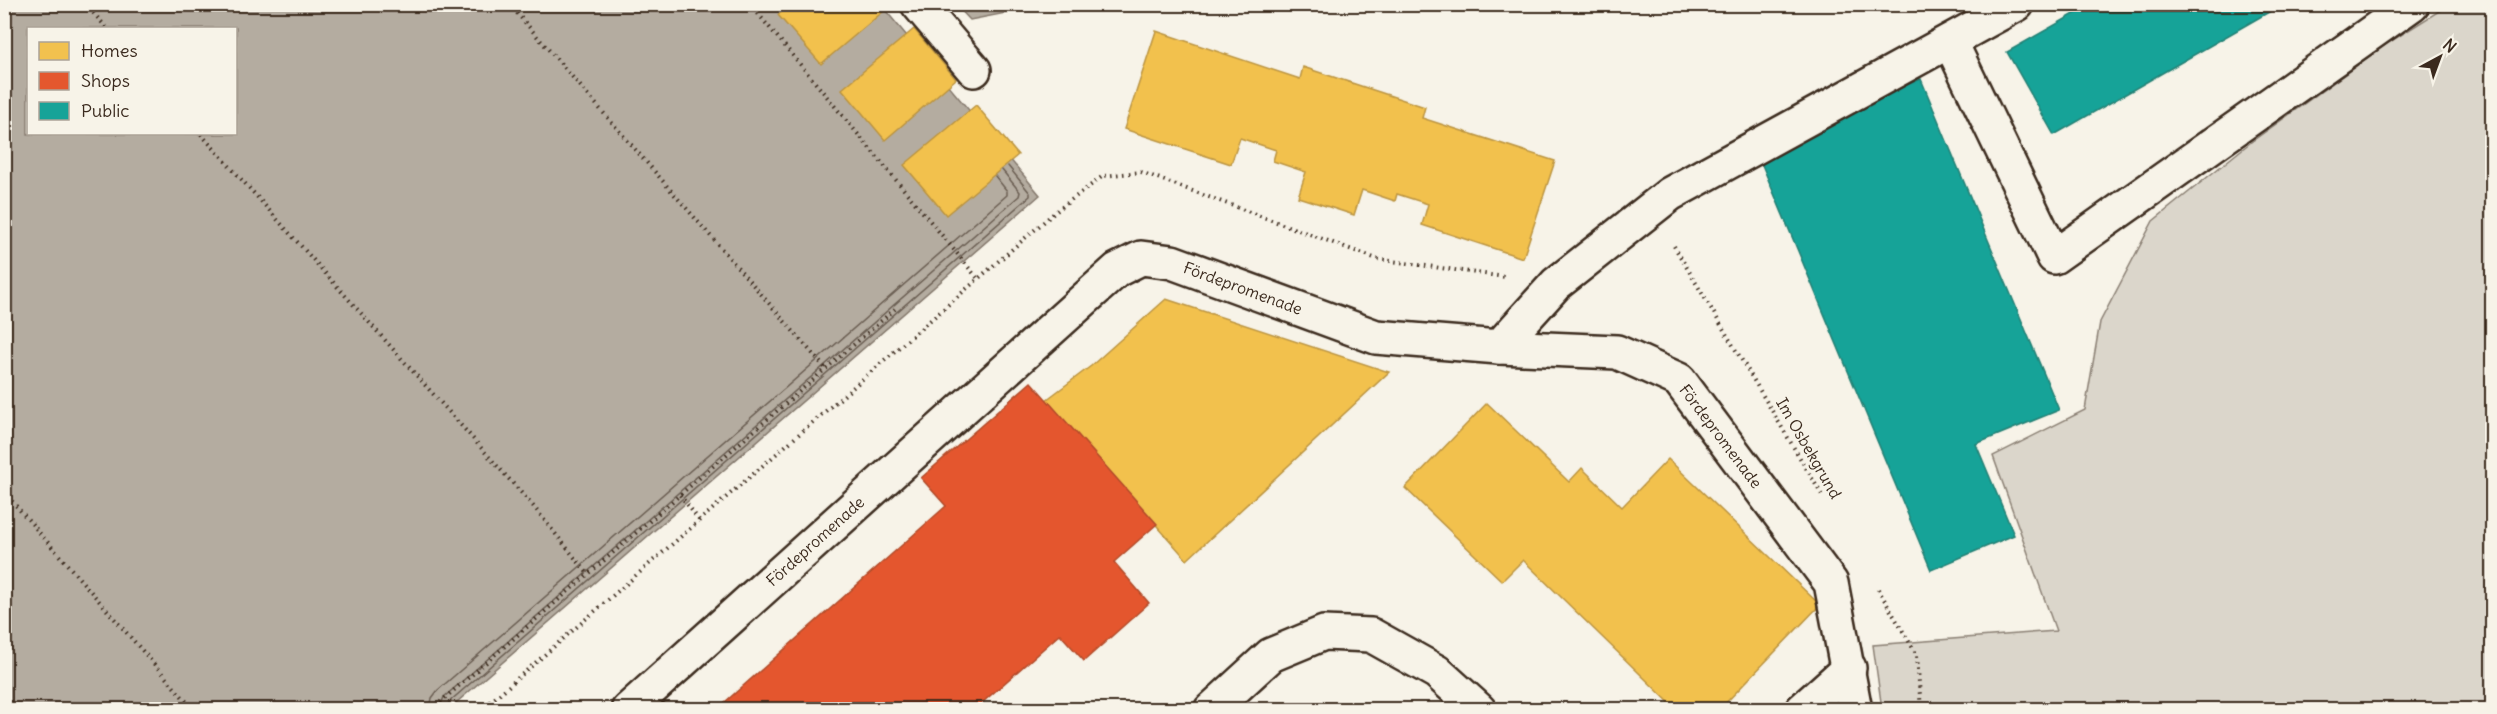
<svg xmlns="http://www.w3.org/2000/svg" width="2497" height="714" viewBox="0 0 2497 714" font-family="Delius,sans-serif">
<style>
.green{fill:#dbd6cb;stroke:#8b8074;stroke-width:1.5}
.water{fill:#b4aca0;stroke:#84786c;stroke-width:1.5;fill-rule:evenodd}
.homes{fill:#f2c14e;stroke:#bb9440;stroke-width:1.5}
.shops{fill:#e4572e;stroke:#b14a29;stroke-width:1.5}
.public{fill:#17a398;stroke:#227f73;stroke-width:1.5}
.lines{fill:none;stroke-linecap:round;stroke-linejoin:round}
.shore{stroke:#6b5e52;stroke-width:1.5}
.minor-casing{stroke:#3b2a1e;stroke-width:38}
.path{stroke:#3b2a1e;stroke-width:4;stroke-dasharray:1.5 4.5;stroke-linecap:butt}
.minor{stroke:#f7f3e8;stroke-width:33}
.labels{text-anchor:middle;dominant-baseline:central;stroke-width:6;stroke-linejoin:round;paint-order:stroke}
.street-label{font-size:16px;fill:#3b2a1e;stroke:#f7f3e8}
</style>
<rect width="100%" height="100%" fill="#f7f3e8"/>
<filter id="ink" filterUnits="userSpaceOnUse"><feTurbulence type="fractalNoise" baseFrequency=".0167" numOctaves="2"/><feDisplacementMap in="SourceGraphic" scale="12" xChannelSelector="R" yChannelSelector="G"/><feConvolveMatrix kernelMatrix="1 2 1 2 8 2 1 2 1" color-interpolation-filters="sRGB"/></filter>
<g filter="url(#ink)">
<polygon class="green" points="2450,4 2492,5 2492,709 1882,709 1873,645 2056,631 1993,456 2085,410 2100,322 2153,221 2251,142 2388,43"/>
<g class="water">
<path d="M 4,5 L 881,5 L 1040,195 L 449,709 L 5,709 ZM 28,28 L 236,28 L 236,134 L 28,134 Z"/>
<polygon points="956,5 1047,5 970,20"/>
</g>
<g class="homes">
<polygon points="790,4 892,4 821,64 778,15"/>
<polygon points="914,29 956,79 885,140 842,89"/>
<polygon points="1156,31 1300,79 1303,67 1425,107 1422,118 1555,161 1523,258 1422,225 1428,204 1397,194 1395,201 1362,190 1354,215 1298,197 1306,172 1273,161 1276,150 1240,138 1231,164 1124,129"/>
<polygon points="976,105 1018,155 946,215 904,165"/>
<polygon points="1166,299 1389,372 1187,560 1046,400 1091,366"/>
<polygon points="1487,403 1569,482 1582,468 1622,507 1668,459 1820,605 1719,710 1677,710 1523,560 1502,581 1405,488"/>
</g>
<polygon class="shops" points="1031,382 1157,524 1114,562 1149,603 1084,661 1060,634 974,710 716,710 946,506 921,478"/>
<g class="public">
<polygon points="2092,4 2283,4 2054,135 2007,52"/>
<polygon points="1921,79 2059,410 1976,444 2014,535 1931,570 1755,148"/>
</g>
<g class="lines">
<g class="shore">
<polyline points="430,710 432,698 438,690 1007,195 1007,191 995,176"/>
<polyline points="439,710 444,697 1019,196 1020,192 1002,170"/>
<polyline points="446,710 449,702 1030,196 1030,193 1008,166"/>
</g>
<g class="minor-casing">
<g id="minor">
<polyline points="918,4 974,70"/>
<polyline points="1950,41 2054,257 2412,4"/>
<polyline points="1499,347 1556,284 1670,194 2017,4"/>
<polyline points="628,710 1117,270 1141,258 1172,262 1376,337 1499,347 1617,352 1679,380 1831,583 1855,710"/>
<polyline points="1211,710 1271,655 1324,633 1371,635 1437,672 1479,710"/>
<polyline points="1802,710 1849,668"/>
</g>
</g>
<g class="path">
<polyline points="85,4 107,28"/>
<polyline points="509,4 826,369"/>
<polyline points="750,4 979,280"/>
<polyline points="201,134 533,506 588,574"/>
<polyline points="1674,246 1822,495"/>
<polyline points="4,492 194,710"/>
<polyline points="680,495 699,520"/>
<polyline points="1878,589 1917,655 1921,710"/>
<polyline points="437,704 441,710"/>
<polyline points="431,710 895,309"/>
<polyline points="481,710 1054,213 1103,176 1141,172 1377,259 1505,277"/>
</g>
<use href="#minor" class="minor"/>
</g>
</g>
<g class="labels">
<g class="street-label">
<text transform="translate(1243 288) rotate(20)">Fördepromenade</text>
<text transform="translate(1721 436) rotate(53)">Fördepromenade</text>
<text transform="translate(1809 448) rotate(60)">Im Osbekgrund</text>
<text transform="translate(815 541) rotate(-42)">Fördepromenade</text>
</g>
</g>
<rect width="2497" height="714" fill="none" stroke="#f7f3e8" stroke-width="24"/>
<rect x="12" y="12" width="2473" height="690" fill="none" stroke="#3b2a1e" stroke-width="2" filter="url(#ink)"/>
<rect x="27" y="27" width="210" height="108" fill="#f7f3e8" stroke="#aca397" stroke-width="1.5"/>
<rect x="39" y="42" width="30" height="18" fill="#f2c14e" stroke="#aca397" stroke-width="1.5"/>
<text x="81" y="57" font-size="18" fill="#3b2a1e">Homes</text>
<rect x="39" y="72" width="30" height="18" fill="#e4572e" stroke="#aca397" stroke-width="1.5"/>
<text x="81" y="87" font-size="18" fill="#3b2a1e">Shops</text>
<rect x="39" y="102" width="30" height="18" fill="#17a398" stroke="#aca397" stroke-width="1.5"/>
<text x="81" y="117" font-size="18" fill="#3b2a1e">Public</text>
<g transform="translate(2440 57) rotate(41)" stroke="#f7f3e8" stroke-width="4.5" paint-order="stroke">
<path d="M0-4.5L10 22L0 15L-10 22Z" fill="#3b2a1e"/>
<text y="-9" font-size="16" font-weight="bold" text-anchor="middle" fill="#3b2a1e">N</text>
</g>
</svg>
